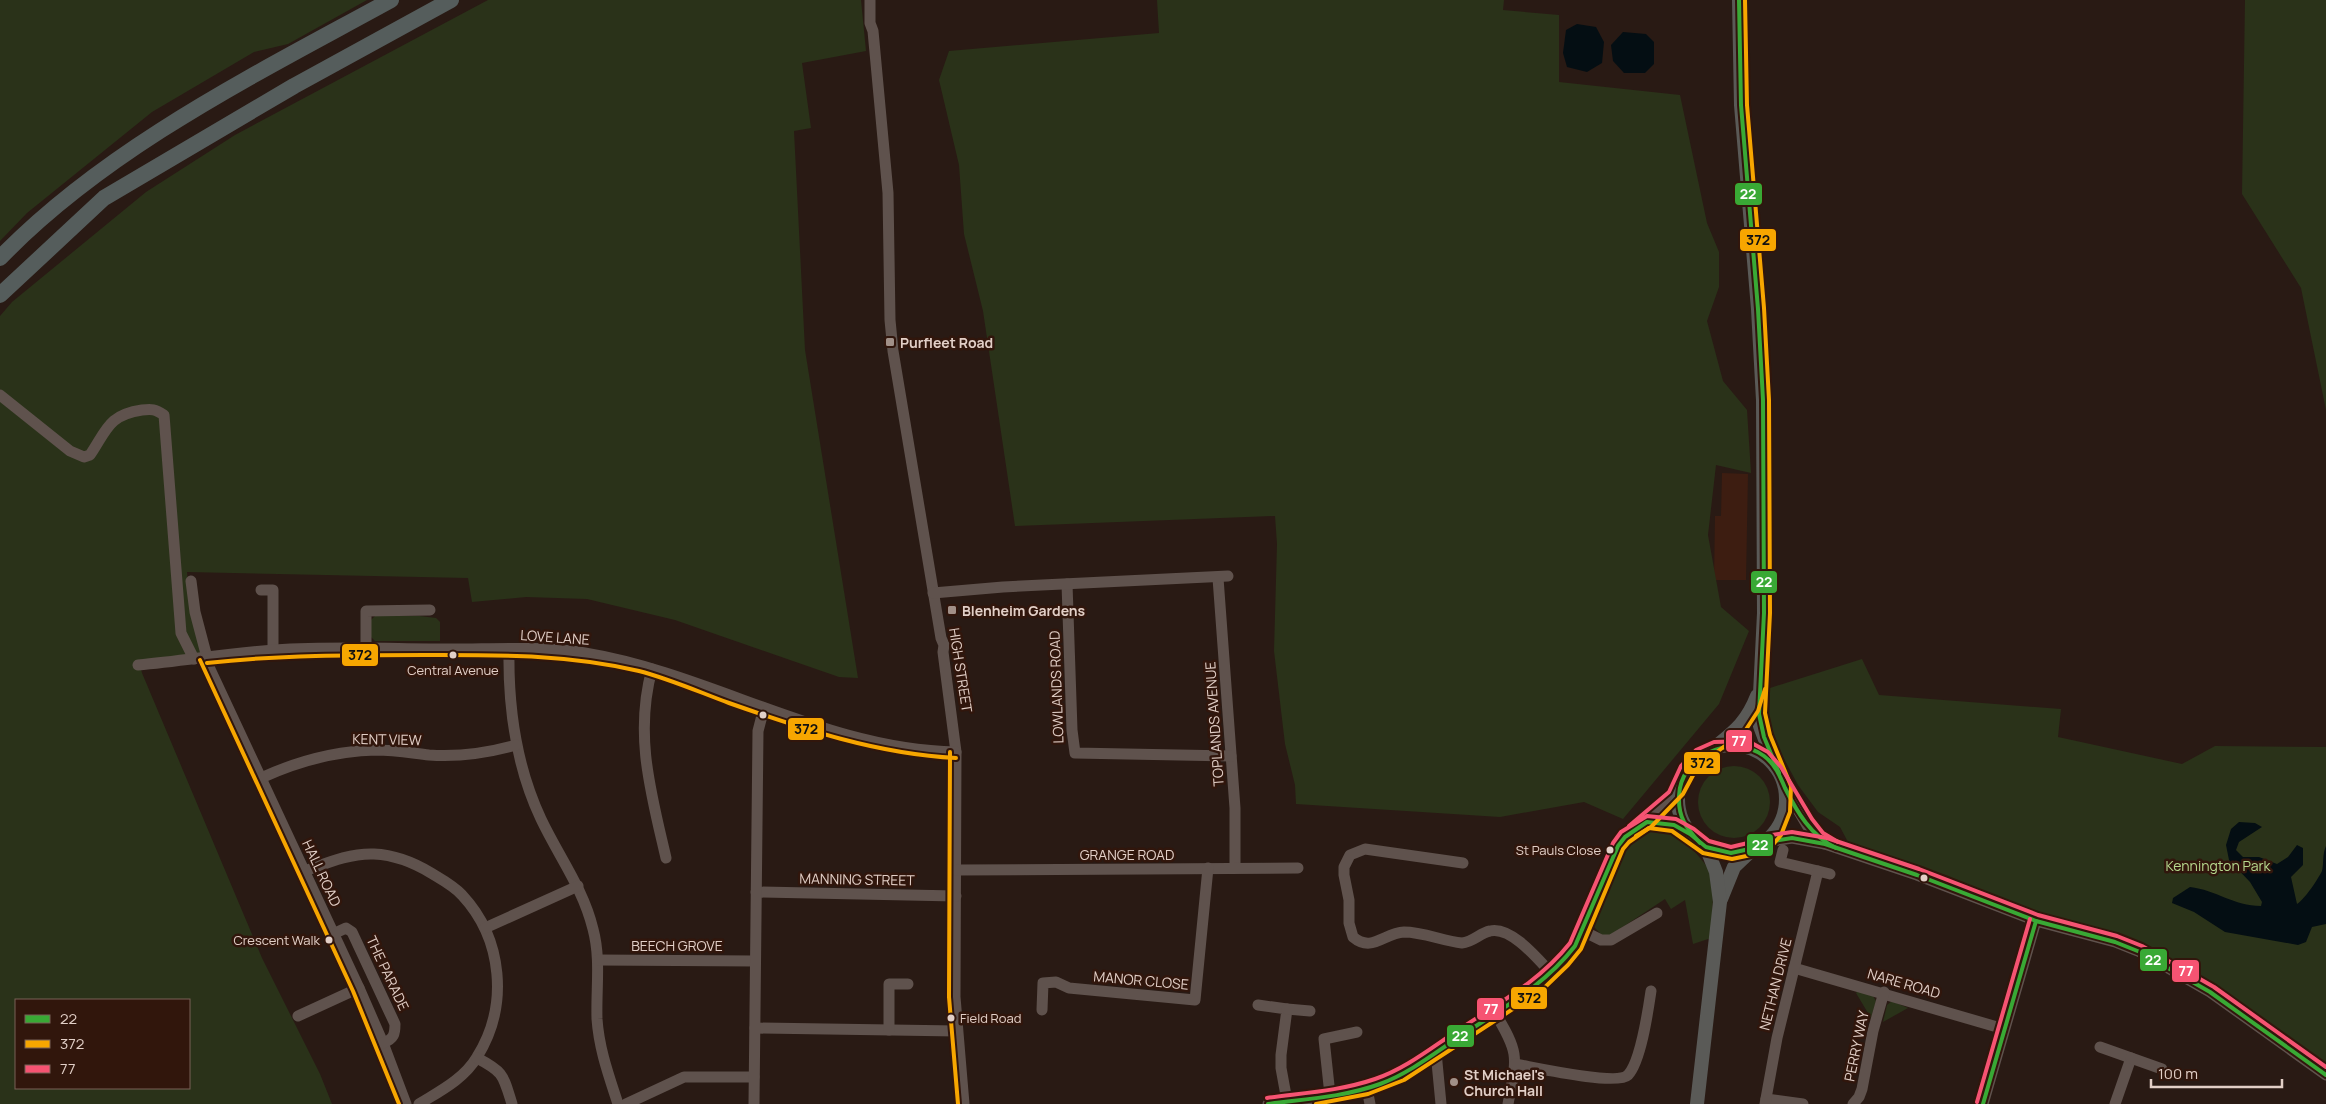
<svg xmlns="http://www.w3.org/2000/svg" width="2326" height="1104" viewBox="0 0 2326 1104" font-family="Manrope,sans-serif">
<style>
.built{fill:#3d1d11}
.green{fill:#2a3219;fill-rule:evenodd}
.water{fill:#040e13}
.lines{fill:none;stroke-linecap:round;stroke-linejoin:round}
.minor{stroke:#5f524d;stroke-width:11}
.major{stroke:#5a5a57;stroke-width:14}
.highway{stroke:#555d5c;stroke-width:16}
.bus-1-casing{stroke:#31160c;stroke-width:8}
.bus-2-casing{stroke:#31160c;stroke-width:8}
.bus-3-casing{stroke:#31160c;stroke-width:8}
.bus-1{stroke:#39a935;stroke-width:4}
.bus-2{stroke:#f7a600;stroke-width:4}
.bus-3{stroke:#f65372;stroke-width:4}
.poi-dot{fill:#a19088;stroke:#31160c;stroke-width:2}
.bus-dot{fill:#e2cfc7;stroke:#31160c;stroke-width:2}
.labels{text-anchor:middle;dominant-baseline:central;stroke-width:5;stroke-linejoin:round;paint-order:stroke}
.bus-label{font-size:13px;fill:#e2cfc7;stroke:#31160c;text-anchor:end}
.poi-label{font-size:14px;font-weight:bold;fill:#e2cfc7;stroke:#31160c;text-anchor:start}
.street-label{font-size:14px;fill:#e2cfc7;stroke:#31160c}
.park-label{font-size:14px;fill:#b6d98e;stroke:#31160c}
.line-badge{stroke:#31160c;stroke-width:2}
.badge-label{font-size:14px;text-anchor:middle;font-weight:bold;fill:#fff}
.pale-badge-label{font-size:14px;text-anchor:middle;font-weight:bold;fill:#111}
</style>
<rect width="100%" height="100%" fill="#291a14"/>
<polygon class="built" points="1722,473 1748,474 1746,580 1714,580 1715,516 1721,516"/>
<g class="green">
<polygon points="0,0 367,0 288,44 254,52 152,112 27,213 0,241"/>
<path d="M 488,0 L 861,0 L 866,51 L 802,63 L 811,128 L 794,131 L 805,350 L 858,678 L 839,677 L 675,620 L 587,599 L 526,597 L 472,602 L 468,578 L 187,572 L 191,614 L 202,653 L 139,661 L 142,673 L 262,958 L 320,1074 L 332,1104 L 0,1104 L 0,316 L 12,302 L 146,192 L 235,135 ZM 16,1000 L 189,1000 L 189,1088 L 16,1088 Z"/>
<polygon points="1157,0 1504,0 1503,10 1559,15 1559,82 1680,95 1707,223 1719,252 1719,287 1707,321 1723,381 1747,410 1751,473 1716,465 1708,535 1721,607 1749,631 1719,704 1623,819 1584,802 1500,817 1296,804 1295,785 1285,744 1274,651 1277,544 1275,516 1015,526 983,311 964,234 959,165 939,80 949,51 1159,33"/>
<polygon points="2245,0 2326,0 2326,410 2301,288 2242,194"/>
<polygon points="375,616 420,616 436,618 440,622 440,641 375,641 371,637 371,620"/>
<polygon points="1862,659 1879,695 2061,709 2058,737 2182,764 2215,746 2326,747 2326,1064 2214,988 2142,946 2039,914 1948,876 1848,842 1840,827 1818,812 1798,785 1782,755 1769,721 1770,688"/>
<circle cx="1734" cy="802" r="36"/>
<polygon points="1651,831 1672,832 1690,846 1710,870 1713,896 1711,938 1693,944 1685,900 1671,909 1665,899 1609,936 1602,935 1594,927 1620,860 1630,842"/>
<polygon points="1858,991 1873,996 1876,1001 1871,1018 1856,993"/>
<polygon points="1892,1001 1908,1008 1883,1022 1887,1005"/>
</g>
<g class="water">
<polygon points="1577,24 1596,27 1604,42 1602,63 1587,72 1567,67 1563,53 1566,30"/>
<polygon points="1623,32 1646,34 1654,42 1654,64 1645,73 1624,73 1613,61 1611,45"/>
<path d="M 2239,822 L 2255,823 L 2262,827 L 2239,842 L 2236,850 L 2243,857 L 2259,857 L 2277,864 L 2288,857 L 2297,845 L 2303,848 L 2303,865 L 2291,877 L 2297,904 C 2305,899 2318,879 2322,871 C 2324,863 2322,855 2326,846 L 2326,924 L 2312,927 L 2306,942 L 2298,945 L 2225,932 L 2194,912 L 2172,903 L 2173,898 L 2190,887 C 2216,890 2234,906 2261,906 L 2262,902 L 2250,882 L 2229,860 L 2226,845 L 2231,829 Z"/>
</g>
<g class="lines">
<g class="minor">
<polyline points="870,0 870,23 873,31 888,193 890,320 893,351 941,638 944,645 943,652 956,752 955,997 964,1104"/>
<path d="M 0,395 L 70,451 L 84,457 L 90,455 C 107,430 108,415 142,410 C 152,409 155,409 164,415 L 181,633 L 194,659"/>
<polyline points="1218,578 1235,808 1235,868"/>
<polyline points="191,581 195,612 210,669 359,988 383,1043 406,1104"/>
<polyline points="1067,584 1072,730 1075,753 1231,756"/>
<polyline points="261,590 273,590 273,650"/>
<polyline points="933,593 1003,587 1228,576"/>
<polyline points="366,649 366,611 430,610"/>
<path d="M 509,649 C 508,708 516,766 541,819 C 559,857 583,888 593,929 C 601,959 596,988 597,1019 C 599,1049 609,1076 618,1104"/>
<path d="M 138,665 C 184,661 229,653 275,650 C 334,646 393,649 451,649 C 495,649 542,646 585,653 C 712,674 826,750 956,752"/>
<path d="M 652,669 C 634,735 651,793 666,858"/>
<path d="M 261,778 C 298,761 335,751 376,750 C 394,750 411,753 429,755 C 458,757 488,753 516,745"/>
<polyline points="1785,788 1808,827 1825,844"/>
<polyline points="1647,822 1667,823 1690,834"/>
<polyline points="1767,842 1792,838 1825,844 1917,875 2036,921 2115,942 2140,952 2210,992 2326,1075"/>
<polyline points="1783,850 1780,862 1818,871"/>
<path d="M 1463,863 L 1365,849 L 1350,855 L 1344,867 L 1344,875 L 1349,900 L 1349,923 L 1353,937 C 1372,953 1384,933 1404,932 C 1423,932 1443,941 1462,943 C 1473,942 1480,933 1490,931 C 1511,926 1538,959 1551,973"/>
<polyline points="957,870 1298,868"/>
<path d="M 305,871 C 327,863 350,853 374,854 C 396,855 413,862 431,873 C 441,879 454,886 462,895 C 503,939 509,1006 477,1057 C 464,1079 440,1091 419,1104"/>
<polyline points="756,892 956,896"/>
<polyline points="485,928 578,886"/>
<polyline points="1583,931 1601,940 1611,940 1657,913"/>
<path d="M 333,934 L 346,928 L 352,932 L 395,1024 C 395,1034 394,1039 383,1043"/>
<polyline points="598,960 755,961"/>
<polyline points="1794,968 2004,1029"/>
<polyline points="1258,1005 1287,1009 1281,1055 1281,1068 1287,1101"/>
<polyline points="1287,1009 1310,1011"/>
<polyline points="1042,1010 1043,983 1056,982 1069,988 1195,1000 1208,868"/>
<path d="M 1495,1013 C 1520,1054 1517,1057 1508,1104"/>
<polyline points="298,1016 359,988"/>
<polyline points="755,1028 957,1031"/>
<polyline points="889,1030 889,984 908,984"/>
<polyline points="2100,1047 2131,1058 2115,1104"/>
<polyline points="1436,1052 1441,1104"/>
<path d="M 477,1058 C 504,1072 503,1075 512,1104"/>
<polyline points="2131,1058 2162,1069"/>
<path d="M 1515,1064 C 1533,1067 1617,1086 1628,1075 C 1641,1061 1648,1011 1651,991"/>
<polyline points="1367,1089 1370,1104"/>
<polyline points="1330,1095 1324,1039 1357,1032"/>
<polyline points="1766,1099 1803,1104"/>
<polyline points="626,1104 684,1077 754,1077"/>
<polyline points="754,1104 758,731 764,708"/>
<path d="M 1268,1104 C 1305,1098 1345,1097 1380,1084 C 1409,1074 1436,1052 1462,1035 C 1501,1009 1548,986 1575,946 L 1618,846 L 1625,837 L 1647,822 L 1678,790"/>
<polyline points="1765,1104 1777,1038 1818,871 1830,874"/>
<polyline points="1853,1104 1859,1097 1862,1089 1873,1031 1884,992"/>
<polyline points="1983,1104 2036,921"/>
</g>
<g class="major">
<polyline points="1739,0 1741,105 1758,309 1763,400 1764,613 1759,714 1760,726 1775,766"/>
<circle cx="1732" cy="799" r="54"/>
<path d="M 1714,748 C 1735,731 1747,722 1757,696"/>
<polyline points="1721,899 1734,867 1753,849"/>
<polyline points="1697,1104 1720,902 1716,872 1706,847"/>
</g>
<g class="highway">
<path d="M 0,258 C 107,147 258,73 391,0"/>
<polyline points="0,295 104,198 294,86 451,0"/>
</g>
<g class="bus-1-casing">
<g id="bus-1">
<polyline points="1739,0 1741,105 1758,309 1763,400 1764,613 1759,714 1764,737 1779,773"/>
<path d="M 1700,843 C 1686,828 1678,817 1679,796 C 1680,756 1732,732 1764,756 C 1775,764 1780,776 1785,788 C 1797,812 1811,836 1836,848"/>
<path d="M 1268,1104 C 1306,1099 1344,1097 1380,1084 C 1410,1073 1436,1052 1462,1035 C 1503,1008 1545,985 1575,946 L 1618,846 L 1625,837 L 1647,822 L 1674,825 L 1690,834 L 1706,847 L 1731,853 L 1754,848 L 1767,842 L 1792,838 L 1825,844 L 1917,875 L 2036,921 L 2115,942 L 2140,952 L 2210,992 L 2326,1075"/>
<polyline points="1983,1104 2036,921"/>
</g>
</g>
<g class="bus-2-casing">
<g id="bus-2">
<polyline points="200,660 353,991 399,1104"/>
<path d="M 207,663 C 279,655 352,655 425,655 C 497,655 568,654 639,671 C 670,679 699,692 729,703 C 803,729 877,754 956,758"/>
<polyline points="950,752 949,997 958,1104"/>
<polyline points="1636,836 1651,827 1683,794 1698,766 1745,731 1758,711 1765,689"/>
<polyline points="1316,1104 1368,1094 1404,1080 1542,990 1568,965 1581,949 1623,849 1629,842 1649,828 1672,831 1703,853 1732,859 1756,854 1771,847 1781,835 1790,812 1791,786 1770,735 1765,713 1770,613 1769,400 1764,308 1747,105 1745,0"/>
</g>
</g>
<g class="bus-3-casing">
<g id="bus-3">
<polyline points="1629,826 1669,792 1681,766 1696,750 1714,742 1748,741 1768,752 1781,767 1812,819 1823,833 1838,842"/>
<path d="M 1267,1098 C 1303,1093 1340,1091 1375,1079 C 1405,1069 1431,1048 1457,1031 C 1497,1004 1539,982 1570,943 L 1613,843 L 1621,832 L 1647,816 L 1676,819 L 1694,829 L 1709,841 L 1731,847 L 1752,842 L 1765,836 L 1792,832 L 1827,838 L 1919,869 L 2038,915 L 2117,936 L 2142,946 L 2214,987 L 2326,1067"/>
<polyline points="1977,1102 2030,919"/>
</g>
</g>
<use href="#bus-1" class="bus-1"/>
<use href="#bus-2" class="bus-2"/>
<use href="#bus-3" class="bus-3"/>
</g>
<g class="poi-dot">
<rect x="885" y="337" width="10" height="10" rx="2.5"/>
<rect x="947" y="605" width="10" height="10" rx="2.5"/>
<circle cx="1454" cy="1082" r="5"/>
</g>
<g class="bus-dot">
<circle cx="453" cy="655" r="4.5"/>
<circle cx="763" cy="715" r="4.5"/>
<circle cx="1610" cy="850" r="4.5"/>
<circle cx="1924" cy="878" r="4.5"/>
<circle cx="329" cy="940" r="4.5"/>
<circle cx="951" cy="1018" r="4.5"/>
</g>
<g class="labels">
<g class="bus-label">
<text x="453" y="670" text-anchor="middle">Central Avenue</text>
<text x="1601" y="850">St Pauls Close</text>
<text x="320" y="940">Crescent Walk</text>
<text x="960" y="1018" text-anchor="start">Field Road</text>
</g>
<g class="poi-label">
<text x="900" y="342">Purfleet Road</text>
<text x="962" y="610">Blenheim Gardens</text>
<text x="1464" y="1074">St Michael's<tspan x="1464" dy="16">Church Hall</tspan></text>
</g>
<g class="street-label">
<text transform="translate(555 637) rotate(4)">LOVE LANE</text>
<text transform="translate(961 670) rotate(81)">HIGH STREET</text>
<text transform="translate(1056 687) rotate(-92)">LOWLANDS ROAD</text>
<text transform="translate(1214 724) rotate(-94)">TOPLANDS AVENUE</text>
<text transform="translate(387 739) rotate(1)">KENT VIEW</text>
<text x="1127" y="854">GRANGE ROAD</text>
<text transform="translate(322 873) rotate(65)">HALL ROAD</text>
<text transform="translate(857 879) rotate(1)">MANNING STREET</text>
<text x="677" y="945">BEECH GROVE</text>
<text transform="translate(388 973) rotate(65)">THE PARADE</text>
<text transform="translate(1141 980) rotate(5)">MANOR CLOSE</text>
<text transform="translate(1904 983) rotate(16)">NARE ROAD</text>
<text transform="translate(1775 984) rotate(-76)">NETHAN DRIVE</text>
<text transform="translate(1856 1046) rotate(-78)">PERRY WAY</text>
</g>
<g class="park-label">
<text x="2218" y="865">Kennington Park</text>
</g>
</g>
<g class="line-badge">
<rect x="1734" y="182" width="29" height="24" rx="5" fill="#39a935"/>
<rect x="1739" y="228" width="38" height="24" rx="5" fill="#f7a600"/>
<rect x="1750" y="570" width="28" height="24" rx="5" fill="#39a935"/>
<rect x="341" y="643" width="38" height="24" rx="5" fill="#f7a600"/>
<rect x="787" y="717" width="38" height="24" rx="5" fill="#f7a600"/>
<rect x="1725" y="729" width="28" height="24" rx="5" fill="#f65372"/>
<rect x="1683" y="751" width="38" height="24" rx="5" fill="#f7a600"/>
<rect x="1746" y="833" width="28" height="24" rx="5" fill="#39a935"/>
<rect x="2139" y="948" width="29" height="24" rx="5" fill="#39a935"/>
<rect x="2171" y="959" width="29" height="24" rx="5" fill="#f65372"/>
<rect x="1510" y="986" width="38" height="24" rx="5" fill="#f7a600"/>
<rect x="1476" y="997" width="29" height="24" rx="5" fill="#f65372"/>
<rect x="1446" y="1024" width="29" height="24" rx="5" fill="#39a935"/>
</g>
<g class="badge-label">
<text x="1748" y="199">22</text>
<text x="1764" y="587">22</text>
<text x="1739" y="746">77</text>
<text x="1760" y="850">22</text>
<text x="2153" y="965">22</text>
<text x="2186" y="976">77</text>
<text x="1491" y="1014">77</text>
<text x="1460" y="1041">22</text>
</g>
<g class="pale-badge-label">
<text x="1758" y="245">372</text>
<text x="360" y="660">372</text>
<text x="806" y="734">372</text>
<text x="1702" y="768">372</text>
<text x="1529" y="1003">372</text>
</g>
<rect x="15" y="999" width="175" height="90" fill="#31160c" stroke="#786057"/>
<rect x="25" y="1015" width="25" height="8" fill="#39a935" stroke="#786057"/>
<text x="60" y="1024" font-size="15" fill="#e2cfc7">22</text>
<rect x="25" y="1040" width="25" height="8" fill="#f7a600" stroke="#786057"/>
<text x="60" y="1049" font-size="15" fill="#e2cfc7">372</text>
<rect x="25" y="1065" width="25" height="8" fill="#f65372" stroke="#786057"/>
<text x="60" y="1074" font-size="15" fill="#e2cfc7">77</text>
<path d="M2151 1079v8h131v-8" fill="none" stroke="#e2cfc7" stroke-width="2.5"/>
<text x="2158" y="1079" font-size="15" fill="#e2cfc7" stroke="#31160c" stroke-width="4" paint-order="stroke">100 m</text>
</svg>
